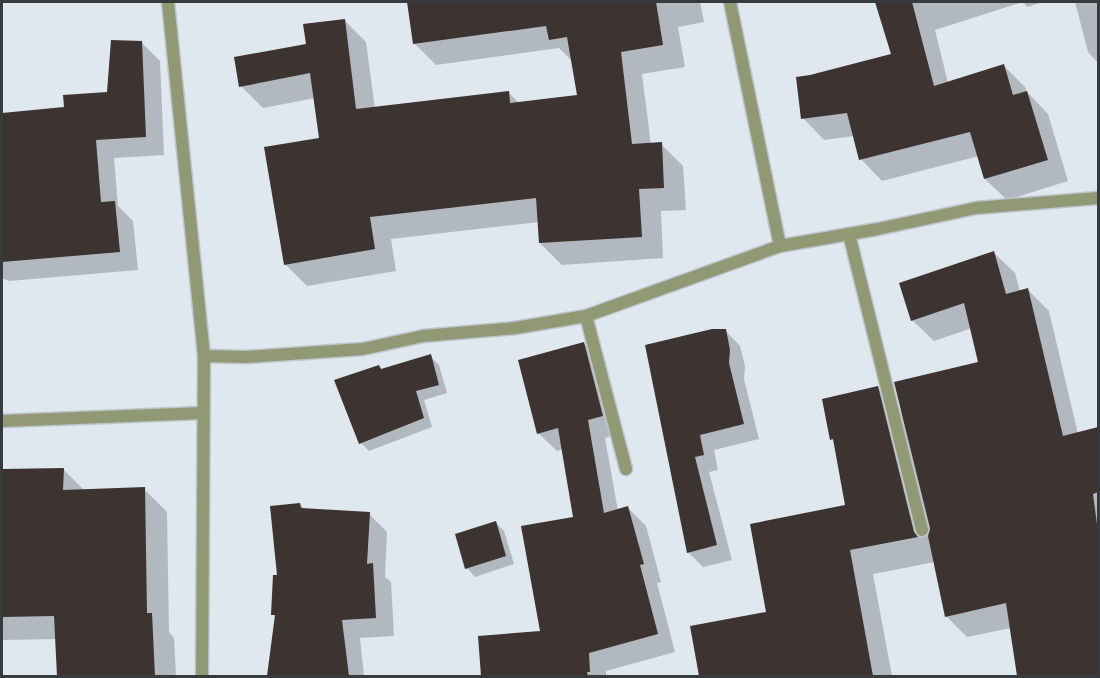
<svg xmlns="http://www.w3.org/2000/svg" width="1100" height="678" viewBox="0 0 1100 678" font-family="Inter,sans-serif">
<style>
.shadow{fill:#0003}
.building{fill:#3d3331}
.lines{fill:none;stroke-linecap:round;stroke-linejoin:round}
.service-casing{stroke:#bec5cc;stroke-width:15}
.minor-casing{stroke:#bec5cc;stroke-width:15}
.service{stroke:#919874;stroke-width:12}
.minor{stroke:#919874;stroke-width:12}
</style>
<rect width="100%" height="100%" fill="#dfe7ef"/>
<g class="shadow">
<polygon points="409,2 700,2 704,22 678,27 685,67 642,74 651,145 661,144 683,166 686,210 661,211 663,258 562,265 540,243 539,222 391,239 396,271 307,286 285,264 320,139 315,98 263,108 241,86 344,20 366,42 375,109 508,92 519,103 579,96 572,61 559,48 436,65 414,43"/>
<polygon points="877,2 1043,2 1027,7 1023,2 935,30 948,83 1004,66 1025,87 1027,92 1048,114 1068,181 1007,200 985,179 979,156 882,181 861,159 854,136 824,140 803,118 893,56"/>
<polygon points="1075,2 1098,2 1098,63 1088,52"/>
<polygon points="141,42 160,61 164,155 114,158 118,206 133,221 138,270 9,281 2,278 2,115 65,108 109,93"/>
<polygon points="993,252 1015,273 1020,292 1028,290 1049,311 1078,434 1098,429 1098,676 1019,676 1011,628 967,637 946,616 935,562 873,574 892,676 701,676 692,627 768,613 847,506 835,442 832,439 877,387 903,413 980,363 972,328 934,341 912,320"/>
<polygon points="725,330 740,346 745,366 744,379 759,439 714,450 718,470 709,472 732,560 703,567 688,552 647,346"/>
<polygon points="584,344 602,362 621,433 605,438 618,511 628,508 646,526 661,582 657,583 675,652 606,671 606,676 483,676 480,637 541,632 575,518 563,449 557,451 538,433"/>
<polygon points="430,356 439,365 447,393 424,400 432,427 369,451 361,443 379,367 382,370"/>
<polygon points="63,469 85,491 144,489 167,512 169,632 174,638 176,676 59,676 57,639 2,640 2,471"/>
<polygon points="300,504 305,510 369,514 387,532 385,577 391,582 394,636 360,638 364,676 269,676 276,618 273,614 279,577"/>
<polygon points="496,523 504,531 514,564 475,577 467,568"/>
</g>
<g class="building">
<polygon points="407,2 656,2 663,45 621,52 632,144 662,142 664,188 639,189 642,237 539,243 536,198 370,217 375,249 284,265 264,147 319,138 310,73 239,87 234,57 306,44 303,24 345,19 356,109 509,91 510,103 577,95 567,37 549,40 546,26 413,44"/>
<polygon points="875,2 912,2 934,86 1004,64 1013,95 1027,91 1048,160 984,179 970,132 859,160 847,113 801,119 796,77 810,75 891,54"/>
<polygon points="111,40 142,41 146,137 96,140 101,202 115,201 120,252 2,262 2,113 64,107 63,95 107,92"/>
<polygon points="994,251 1006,294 1028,288 1063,436 1098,427 1098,492 1093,494 1098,532 1098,676 1017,676 1006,603 945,617 928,536 930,528 894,382 978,362 964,303 911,321 899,283"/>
<polygon points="712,329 726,329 730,350 729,363 744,424 700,435 704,455 695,457 717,545 687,553 645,345"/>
<polygon points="584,342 603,416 588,420 604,513 628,506 644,564 640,565 658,634 589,653 590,672 587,672 588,676 481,676 478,636 540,631 521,526 573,517 558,428 537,434 518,360"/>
<polygon points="431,354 439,385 416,391 424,418 359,444 334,380 379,365 381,369"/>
<polygon points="878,386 914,532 918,537 850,550 873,676 699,676 690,626 766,612 750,524 845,505 833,439 830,440 822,399"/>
<polygon points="64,468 63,490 145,487 147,613 152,613 155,676 57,676 54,616 2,617 2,469"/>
<polygon points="300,503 301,508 370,512 367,564 373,563 376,618 342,620 349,676 267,676 275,615 271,615 273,575 277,575 270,506"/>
<polygon points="496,521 506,556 465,569 455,534"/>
</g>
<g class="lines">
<g class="service-casing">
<polyline id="service" points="586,316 626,469"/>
</g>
<g class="minor-casing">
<g id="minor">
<polyline points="168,2 204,356 202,676"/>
<polyline points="730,2 780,246"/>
<polyline points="849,234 922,530"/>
<polyline points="204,356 246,357 363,349 423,336 515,328 586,316 780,246 878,229 976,208 1098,198"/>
<polyline points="2,421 203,413"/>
</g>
</g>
<use href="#service" class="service"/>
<use href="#minor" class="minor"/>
</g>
<rect width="1100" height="678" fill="none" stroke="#383b3e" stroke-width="6"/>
</svg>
